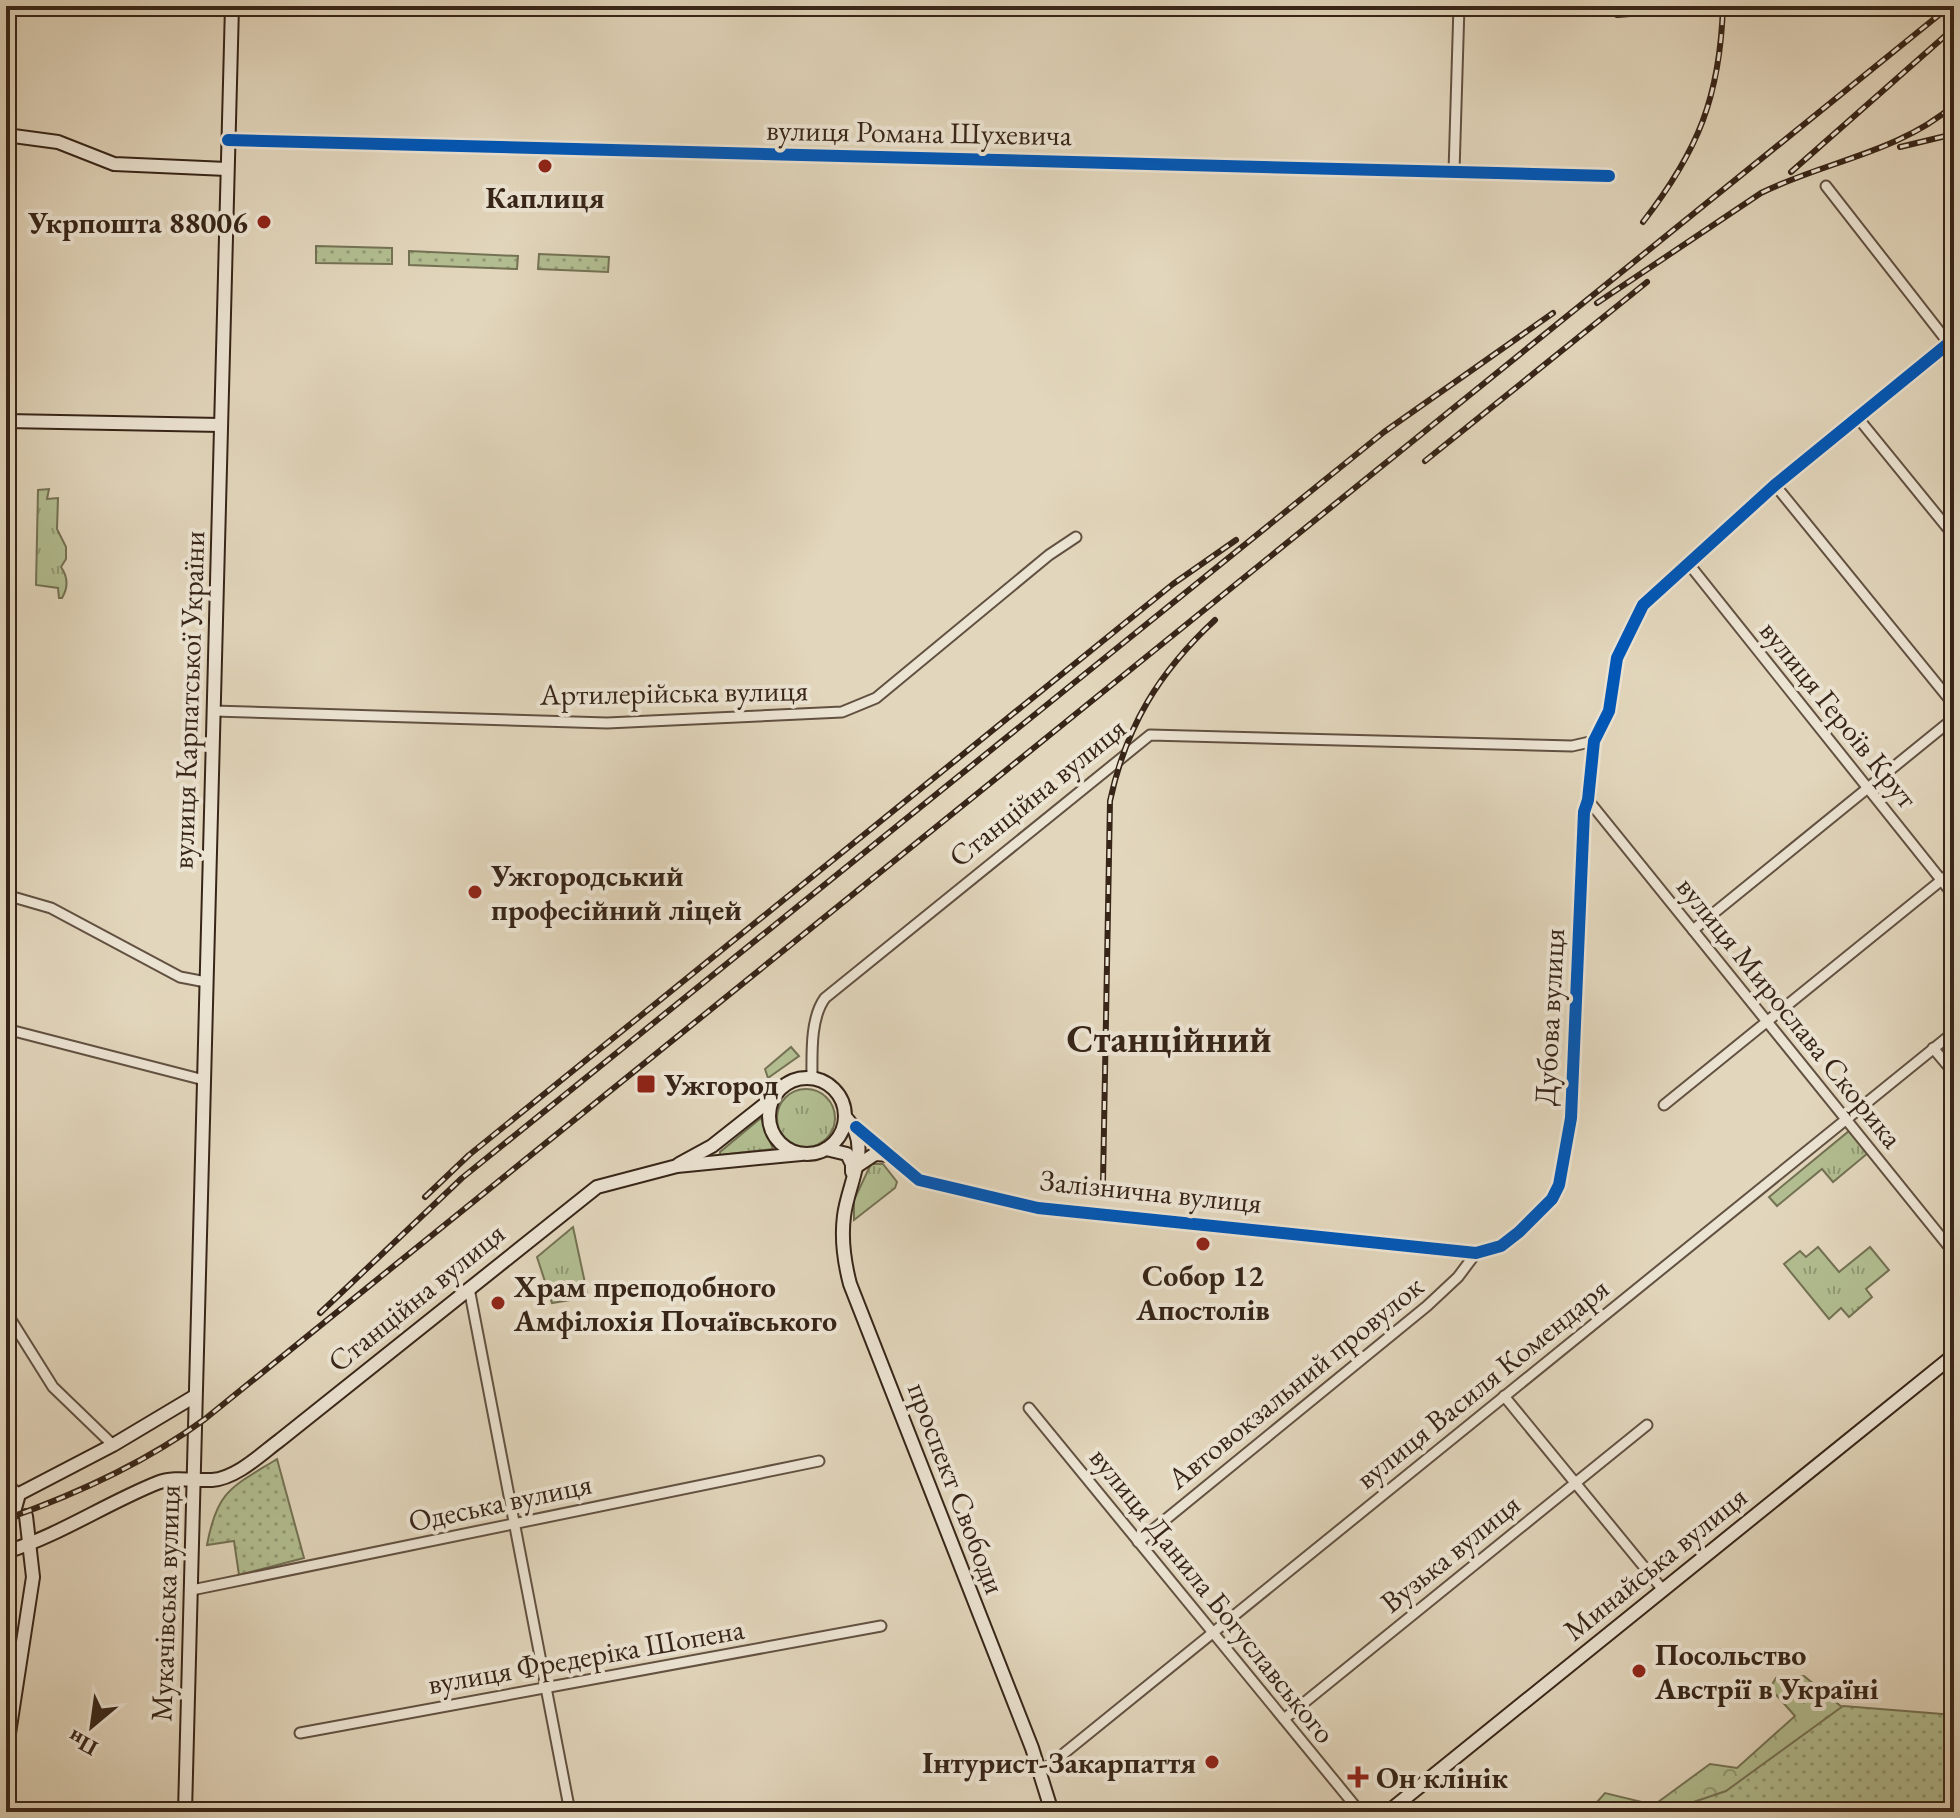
<svg xmlns="http://www.w3.org/2000/svg" width="1960" height="1818" viewBox="0 0 1960 1818" font-family="'EB Garamond',serif">
<style>
.grass{fill:url(#grass-tufts);stroke:#747254;stroke-width:2}
.forest{fill:url(#forest-crowns);stroke:#747254;stroke-width:2}
.park{fill:url(#park-dots);stroke:#747254;stroke-width:2}
.lines{fill:none;stroke-linecap:round;stroke-linejoin:round}
.street-casing{stroke:#625141;stroke-width:13}
.secondary-casing{stroke:#372518;stroke-width:16}
.street{stroke:#ece4d3;stroke-width:9}
.secondary{stroke:#ece4d3;stroke-width:12}
.rail-casing{stroke:#372518;stroke-width:6}
.rail{stroke:#ece4d3;stroke-width:3;stroke-dasharray:9;stroke-linecap:butt}
.cycleway-casing{stroke:#ece4d3;stroke-width:17}
.cycleway{stroke:#0057b8;stroke-width:12}
.poi-dot{fill:#8f2418;stroke:#ece4d3;stroke-width:3}
.labels{text-anchor:middle;dominant-baseline:central;stroke-width:8;stroke-linejoin:round;paint-order:stroke}
.street-label{font-size:30px;fill:#372518;stroke:#ece4d3}
.poi-label{font-size:30px;font-weight:bold;fill:#372518;stroke:#ece4d3;text-anchor:start}
.district-label{font-size:38px;font-weight:bold;fill:#372518;stroke:#ece4d3}
</style>
<defs>
<pattern id="grass-tufts" width="24" height="20" patternUnits="userSpaceOnUse" patternTransform="scale(2)"><rect width="24" height="20" fill="#b2be91"/><path d="M3 7l-1-3M5 7V3M7 7l1-3M15 17l-1-3M17 17v-4M19 17l1-3" fill="none" stroke="#929a75"/></pattern>
<pattern id="forest-crowns" width="20" height="18" patternUnits="userSpaceOnUse" patternTransform="scale(2)"><rect width="20" height="18" fill="#b2be91"/><path d="M2 6a3 3 0 1 1 6 0M12 15a3 3 0 1 1 6 0" fill="none" stroke="#929a75"/></pattern>
<pattern id="park-dots" width="8" height="8" patternUnits="userSpaceOnUse" patternTransform="scale(2)"><rect width="8" height="8" fill="#b2be91"/><path d="M2 2h.1M6 6h.1" fill="none" stroke="#929a75" stroke-width="1.8" stroke-linecap="round"/></pattern>
</defs>
<rect width="100%" height="100%" fill="#e2d6bc"/>
<filter id="stains"><feTurbulence type="fractalNoise" baseFrequency=".0025" numOctaves="4"/><feColorMatrix values="0 0 0 0 .2 0 0 0 0 .09 0 0 0 0 .02 0 0 0 .5 -.17"/></filter>
<radialGradient id="worn" r=".72"><stop offset=".6" stop-color="#630" stop-opacity="0"/><stop offset="1" stop-color="#630" stop-opacity=".3"/></radialGradient>
<g class="grass">
<path d="M 49,489 L 47,499 L 58,498 L 57,529 L 66,547 L 66,559 L 61,567 C 68,577 68,588 62,598 L 59,598 L 58,588 L 36,585 L 38,490 Z"/>
<polygon points="791,1047 799,1056 768,1078 765,1069"/>
<circle cx="806" cy="1118" r="29"/>
<polygon points="761,1118 773,1149 720,1155 720,1152"/>
<polygon points="1849,1131 1868,1153 1833,1182 1822,1169 1777,1206 1769,1197"/>
<polygon points="871,1164 883,1164 897,1182 895,1188 854,1220 854,1200"/>
<polygon points="573,1227 588,1297 552,1303 537,1257"/>
<polygon points="1818,1247 1839,1272 1870,1247 1889,1270 1866,1289 1872,1297 1849,1317 1841,1308 1829,1319 1784,1264 1800,1251 1806,1257"/>
</g>
<polygon class="forest" points="1804,1676 1848,1712 1954,1722 1676,1812 1588,1812 1605,1793 1654,1805 1710,1764 1737,1768 1795,1716 1770,1688 1776,1678"/>
<g class="park">
<polygon points="316,246 392,248 392,264 316,263"/>
<polygon points="409,251 518,256 517,269 409,265"/>
<polygon points="539,254 609,257 608,272 538,269"/>
<path d="M 277,1459 L 304,1558 L 239,1575 L 234,1541 L 207,1545 C 217,1490 232,1487 277,1459 Z"/>
<polygon points="1843,1706 1954,1715 1954,1812 1664,1812 1726,1791"/>
</g>
<g class="lines">
<g class="street-casing">
<g id="street">
<polyline points="228,140 1609,176"/>
<polyline points="1454,172 1459,6"/>
<polyline points="1826,186 1954,350"/>
<polyline points="1858,418 1954,536"/>
<polyline points="1775,485 1954,705"/>
<polyline points="1688,563 1954,896"/>
<polyline points="213,711 607,723 842,712 876,698 1049,555 1076,537"/>
<polyline points="1588,800 1954,1253"/>
<polyline points="6,895 51,908 180,977 206,982"/>
<polyline points="1693,930 1954,718"/>
<polyline points="6,1029 204,1080"/>
<polyline points="1933,1048 1954,1073"/>
<path d="M 812,1079 C 812,1055 810,1018 825,998 L 1150,735 L 1572,746 L 1594,741"/>
<polyline points="1664,1105 1954,870"/>
<polyline points="856,1127 919,1180 1038,1208 1476,1253 1501,1246 1519,1232 1552,1199 1559,1185 1571,1118 1584,812 1588,800 1594,741 1609,711 1617,658 1643,605 1775,485 1949,343"/>
<polyline points="6,1159 9,1160"/>
<polyline points="469,1288 570,1812"/>
<polyline points="6,1312 53,1387 113,1445"/>
<polyline points="1504,1396 1663,1590"/>
<polyline points="1029,1408 1360,1812"/>
<polyline points="6,1483 19,1494"/>
<polyline points="1138,1542 1427,1306 1458,1277 1476,1253"/>
<polyline points="192,1590 819,1461"/>
<polyline points="1284,1719 1647,1425"/>
<polyline points="300,1733 881,1626"/>
<polyline points="1041,1772 1954,1032"/>
</g>
</g>
<g class="secondary-casing">
<g id="secondary">
<polyline points="6,135 58,142 114,164 227,169"/>
<polyline points="6,421 221,425"/>
<circle cx="807" cy="1116" r="38"/>
<path d="M 845,1117 C 874,1144 848,1182 844,1216 C 841,1239 844,1261 850,1284 L 1032,1748 L 1052,1812"/>
<polyline points="826,1149 847,1154 852,1164 852,1172"/>
<polyline points="679,1164 712,1146 774,1097"/>
<polyline points="857,1166 875,1154 890,1155"/>
<polyline points="14,1512 19,1494 113,1445 195,1396"/>
<path d="M 6,1552 C 60,1535 105,1504 157,1483 C 175,1476 193,1481 212,1480 C 237,1478 261,1454 280,1440 L 597,1187 L 677,1166 L 801,1154"/>
<polyline points="6,1753 33,1577 26,1516"/>
<polyline points="185,1812 232,6"/>
<polyline points="1388,1812 1954,1355"/>
</g>
</g>
<use href="#street" class="street"/>
<use href="#secondary" class="secondary"/>
<g class="rail-casing">
<g id="rail">
<polyline points="1617,15 1732,6"/>
<polyline points="1900,147 1954,134"/>
<polyline points="1791,172 1954,28"/>
<path d="M 1643,222 C 1698,151 1720,97 1723,6"/>
<path d="M 1597,303 L 1761,193 C 1826,161 1898,153 1954,105"/>
<polyline points="1425,461 1647,282"/>
<path d="M 1103,1182 L 1110,801 C 1126,726 1159,672 1215,620"/>
<polyline points="425,1197 469,1155 1173,584 1236,540"/>
<polyline points="320,1313 462,1178 1384,432 1553,313"/>
<path d="M 6,1519 C 77,1494 145,1463 205,1419 L 1950,6"/>
</g>
</g>
<use href="#rail" class="rail"/>
<g class="cycleway-casing">
<g id="cycleway">
<polyline points="228,140 1609,176"/>
<polyline points="856,1127 919,1180 1038,1208 1476,1253 1501,1246 1519,1232 1552,1199 1559,1185 1571,1118 1584,812 1588,800 1594,741 1609,711 1617,658 1643,605 1775,485 1949,343"/>
</g>
</g>
<use href="#cycleway" class="cycleway"/>
</g>
<g class="poi-dot">
<circle cx="545" cy="166" r="8"/>
<circle cx="264" cy="222" r="8"/>
<circle cx="475" cy="892" r="8"/>
<rect x="636" y="1074" width="20" height="20" rx="4"/>
<circle cx="1203" cy="1244" r="8"/>
<circle cx="498" cy="1303" r="8"/>
<circle cx="1639" cy="1671" r="8"/>
<circle cx="1212" cy="1762" r="8"/>
<path d="M1354 1765h8v8h8v8h-8v8h-8v-8h-8v-8h8z"/>
</g>
<g class="labels">
<g class="street-label">
<text transform="translate(919 132) rotate(1)">вулиця Романа Шухевича</text>
<text transform="translate(674 692) rotate(-1)">Артилерійська вулиця</text>
<text transform="translate(188 700) rotate(-88)">вулиця Карпатської України</text>
<text transform="translate(1839 714) rotate(51)">вулиця Героїв Крут</text>
<text transform="translate(1037 792) rotate(-39)">Станційна вулиця</text>
<text transform="translate(1790 1012) rotate(51)">вулиця Мирослава Скорика</text>
<text transform="translate(1549 1017) rotate(-87)">Дубова вулиця</text>
<text transform="translate(1151 1191) rotate(6)">Залізнична вулиця</text>
<text transform="translate(416 1297) rotate(-39)">Станційна вулиця</text>
<text transform="translate(1295 1382) rotate(-39)">Автовокзальний провулок</text>
<text transform="translate(1482 1383) rotate(-39)">вулиця Василя Комендаря</text>
<text transform="translate(957 1488) rotate(69)">проспект Свободи</text>
<text transform="translate(500 1502) rotate(-12)">Одеська вулиця</text>
<text transform="translate(1450 1553) rotate(-39)">Вузька вулиця</text>
<text transform="translate(1655 1563) rotate(-39)">Минайська вулиця</text>
<text transform="translate(1213 1595) rotate(51)">вулиця Данила Богуславського</text>
<text transform="translate(165 1603) rotate(-88)">Мукачівська вулиця</text>
<text transform="translate(586 1656) rotate(-10)">вулиця Фредеріка Шопена</text>
</g>
<g class="poi-label">
<text x="545" y="197" text-anchor="middle">Каплиця</text>
<text x="248" y="222" text-anchor="end">Укрпошта 88006</text>
<text x="491" y="875">Ужгородський<tspan x="491" dy="34">професійний ліцей</tspan></text>
<text x="664" y="1084">Ужгород</text>
<text x="1203" y="1275" text-anchor="middle">Собор 12<tspan x="1203" dy="34">Апостолів</tspan></text>
<text x="514" y="1286">Храм преподобного<tspan x="514" dy="34">Амфілохія Почаївського</tspan></text>
<text x="1655" y="1654">Посольство<tspan x="1655" dy="34">Австрії в Україні</tspan></text>
<text x="1196" y="1762" text-anchor="end">Інтурист-Закарпаття</text>
<text x="1376" y="1777">Он клінік</text>
</g>
<g class="district-label">
<text x="1169" y="1038">Станційний</text>
</g>
</g>
<rect width="1960" height="1818" fill="none" stroke="#e2d6bc" stroke-width="32"/>
<rect x="8" y="8" width="1944" height="1802" fill="none" stroke="#372518" stroke-width="4"/>
<rect x="16" y="16" width="1928" height="1786" fill="none" stroke="#372518" stroke-width="2"/>
<g transform="translate(92 1726) rotate(209)" stroke="#ece4d3" stroke-width="6" paint-order="stroke">
<path d="M0-6L14 30L0 20L-14 30Z" fill="#372518"/>
<text y="-12" font-size="22" font-weight="bold" text-anchor="middle" fill="#372518">Пн</text>
</g>
<rect width="100%" height="100%" filter="url(#stains)"/>
<rect width="100%" height="100%" fill="url(#worn)"/>
</svg>
